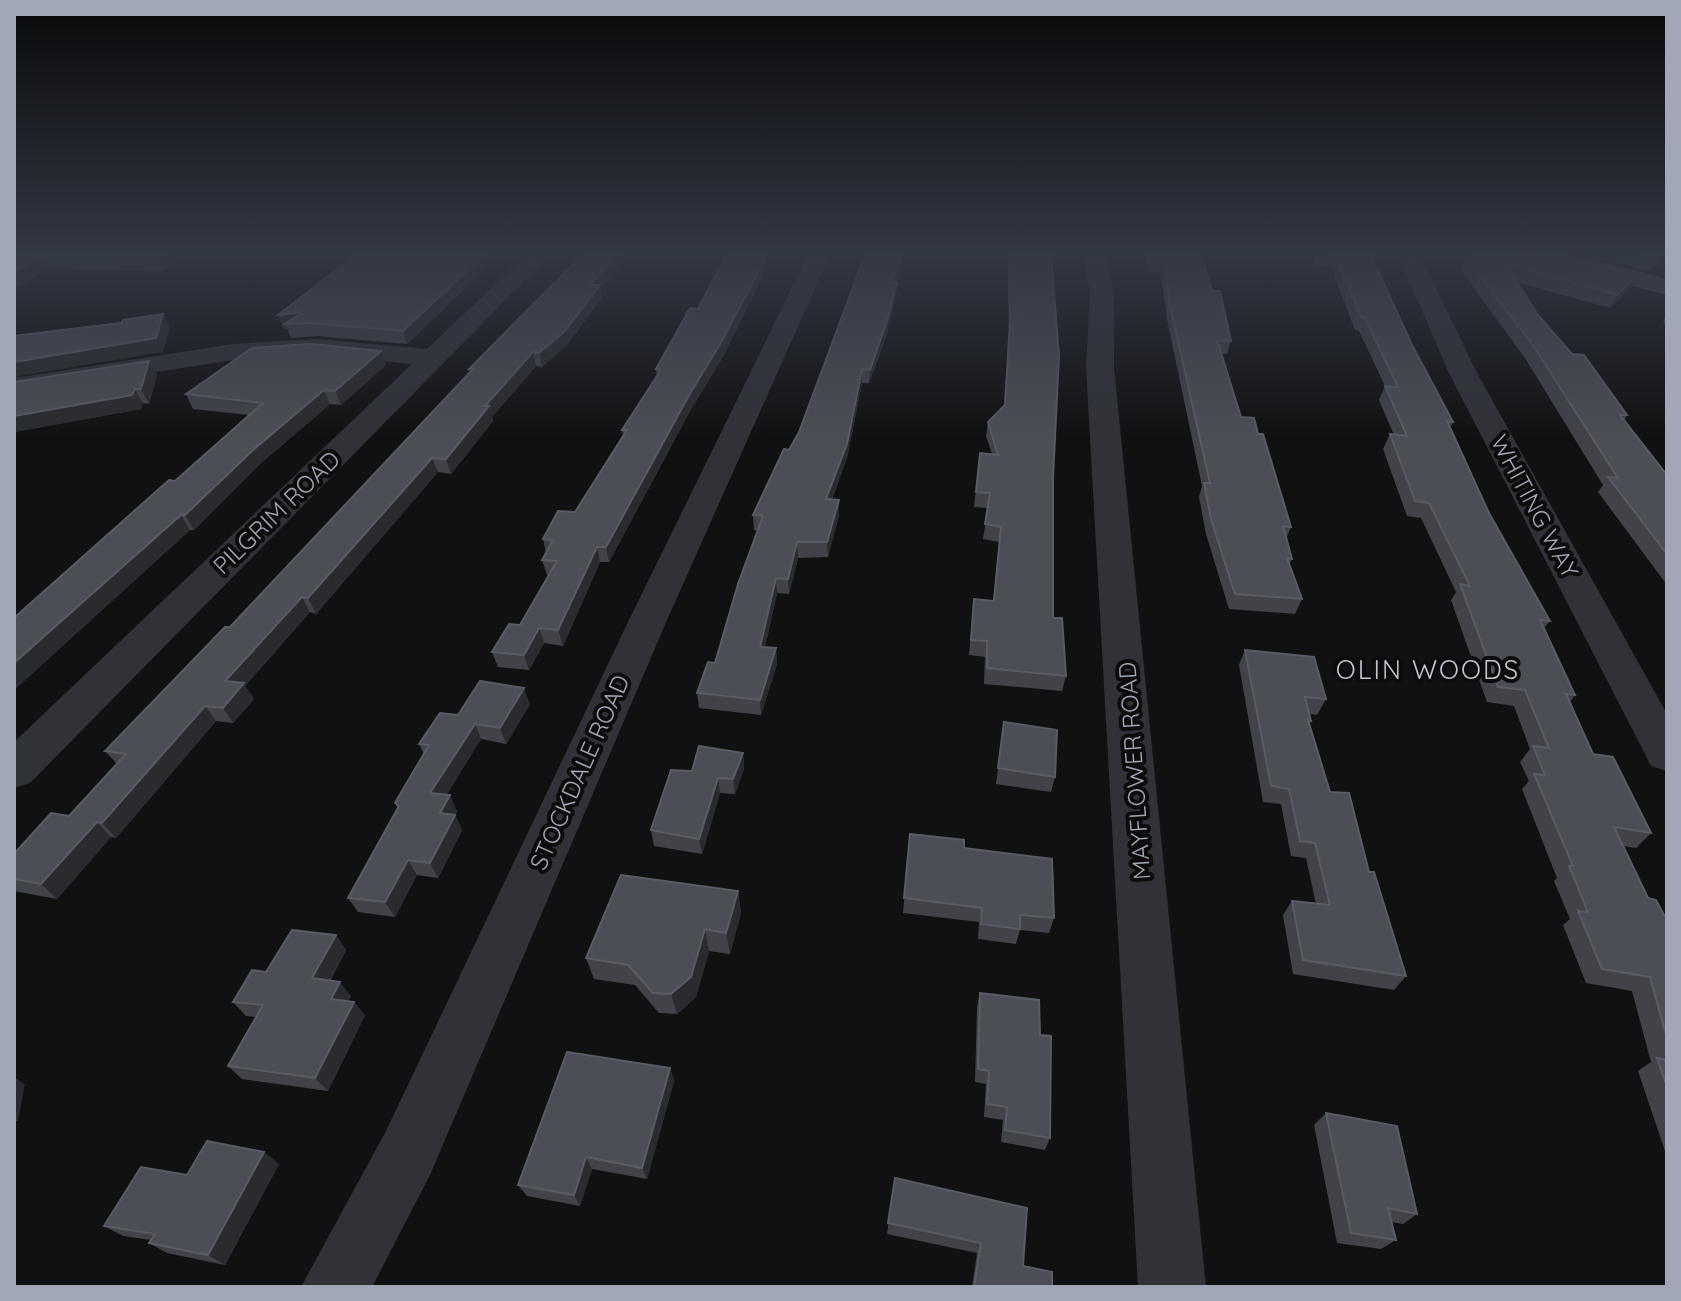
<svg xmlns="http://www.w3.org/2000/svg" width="1681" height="1301" viewBox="0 0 1681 1301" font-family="Quicksand,sans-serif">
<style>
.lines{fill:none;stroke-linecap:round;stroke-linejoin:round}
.minor{fill:#313238;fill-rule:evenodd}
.primary{fill:#4d4f57;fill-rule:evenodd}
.wall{fill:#414349}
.shaded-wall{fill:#2a2b2e}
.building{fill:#4c4e55;stroke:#595c64;stroke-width:2}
.labels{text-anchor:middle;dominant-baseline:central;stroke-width:8;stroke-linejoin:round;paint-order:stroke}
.street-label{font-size:24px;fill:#a1a7b5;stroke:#0c0c0d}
.neighbourhood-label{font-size:26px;letter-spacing:2px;fill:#c2c6d0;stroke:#0c0c0d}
</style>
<rect width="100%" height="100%" fill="#111112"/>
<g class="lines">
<g class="minor">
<polygon points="526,255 550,255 30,783 14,788 14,742 412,364 317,355 233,360 14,394 14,378 233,344 317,339 427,349"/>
<polygon points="808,255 830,255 667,620 430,1175 372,1287 301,1287 386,1131 629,620"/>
<polygon points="1083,255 1105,255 1114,293 1114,367 1206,1287 1138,1287 1086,367 1090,293"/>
<polygon points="1398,255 1420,255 1476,371 1667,714 1667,771 1651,766 1645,754 1448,371"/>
</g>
<polygon class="primary" points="1534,255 1575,255 1667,279 1667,295 1537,260"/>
</g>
<g class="wall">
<polygon points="14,255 190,255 163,271 50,268"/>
<polygon points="355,255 500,255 407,344 317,336 291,338 287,328 284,329 278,315"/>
<polygon points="582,255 630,255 600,288 602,298 567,345 542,367 536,366 492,417 493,421 451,474 438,472 316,614 310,612 245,686 254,699 233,723 216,721 116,838 111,837 57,899 14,891 14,854 69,816 117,764 105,751 230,627 470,372 469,369"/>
<polygon points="726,255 773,255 724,355 690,411 609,562 600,562 563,646 544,643 529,670 498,667 492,652 520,625 549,576 547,575 542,560 546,553 543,539 575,512 623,436 622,430 657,376 656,369 698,309"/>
<polygon points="865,255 908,255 897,283 896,295 886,337 869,383 862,383 847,458 832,499 839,500 839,515 828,557 798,558 789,594 777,593 765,647 776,648 777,664 761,715 699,708 697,693 715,663 757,531 754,530 753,515 799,432"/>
<polygon points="1008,255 1051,255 1053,618 1066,676 1062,691 984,684 985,657 969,655 974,599 993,601 999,542 983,539 988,508 974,507 980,453 992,454 986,436 988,422 1004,406 1009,334"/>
<polygon points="1145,255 1201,255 1231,341 1227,354 1222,354 1241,417 1258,434 1291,527 1286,539 1292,559 1289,565 1302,599 1295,614 1229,609 1206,534 1199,497 1202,486 1167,319 1161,272 1149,271"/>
<polygon points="1313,255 1371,255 1411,343 1453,422 1450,428 1489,513 1550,621 1544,628 1575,695 1570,702 1593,754 1651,833 1636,848 1623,846 1648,898 1664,915 1667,915 1667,1157 1638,1071 1651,1062 1632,991 1586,983 1563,925 1570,919 1554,881 1557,878 1522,789 1529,781 1520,762 1530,749 1514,706 1487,702 1451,600 1456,592 1421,518 1407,516 1383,449 1390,434 1394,435 1379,400 1385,386 1359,331 1355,330 1331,267 1314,266"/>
<polygon points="1587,255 1666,255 1649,271"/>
<polygon points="1465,257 1631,288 1610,308 1516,282 1538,315 1627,415 1624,420 1667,475 1667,585 1598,492 1603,485 1525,358 1460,269"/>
<polygon points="1667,312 1667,324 1663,323"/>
<polygon points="149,361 157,375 149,404 143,403 141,409 14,432 14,382"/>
<polygon points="386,365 341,405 330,404 260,464 194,530 190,530 14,690 175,481 249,415 193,409 186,394"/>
<polygon points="1245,650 1326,699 1317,715 1310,714 1311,721 1309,724 1330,792 1369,872 1406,976 1394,990 1293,974 1283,915 1292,901 1316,904 1306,858 1291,856 1281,804 1263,802 1239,665"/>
<polygon points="530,704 506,744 481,739 446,795 457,811 455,815 462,830 438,878 417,875 395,917 358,912 348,898 398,809 395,803 424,754 419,744 458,715"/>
<polygon points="1004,722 1055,777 1051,792 996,784"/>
<polygon points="743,753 744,769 735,794 720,793 702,854 654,846 651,830 692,771"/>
<polygon points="910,834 964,848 1054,918 1049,933 1020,930 1016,944 978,939 979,922 903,913"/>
<polygon points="738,891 741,913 730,954 709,951 696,997 677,1014 659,1013 635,985 594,979 586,958"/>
<polygon points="336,935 346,950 330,981 351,996 348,1001 365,1015 328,1091 242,1079 228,1066 257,1017 246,1016 233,1002 266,972"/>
<polygon points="980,993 1040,1035 1050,1138 1045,1150 1001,1142 1003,1120 984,1117 986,1084 975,1082 977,1007"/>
<polygon points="670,1068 674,1081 647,1179 592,1169 580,1206 527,1196 518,1185"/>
<polygon points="1326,1113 1417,1214 1403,1224 1391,1222 1396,1240 1381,1249 1337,1243 1314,1125"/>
<polygon points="264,1152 279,1164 225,1265 167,1253 149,1243 151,1240 123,1236 104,1226 187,1175"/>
<polygon points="895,1178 1023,1266 1052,1287 972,1287 977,1253 887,1234"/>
</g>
<g class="shaded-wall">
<polygon points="164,255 190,255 163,271 157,259"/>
<polygon points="484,255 500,255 407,344 403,331"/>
<polygon points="617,255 630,255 600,288 602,298 567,345 542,367 539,353 590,285"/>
<polygon points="767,255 773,255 724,355 690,411 609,562 606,547"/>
<polygon points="903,255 908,255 892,295 892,282"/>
<polygon points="1661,255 1666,255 1649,271 1656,259"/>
<polygon points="43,256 50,268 14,289 14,272"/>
<polygon points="1638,276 1631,288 1610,308 1617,295"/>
<polygon points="897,283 896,295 886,337 869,383 870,370"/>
<polygon points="303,312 285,324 287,328 284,329 278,315"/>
<polygon points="163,314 170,327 163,352 14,377 14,362"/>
<polygon points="381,351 386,365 341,405 335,391"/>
<polygon points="533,352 536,366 492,417 493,421 451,474 446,459 485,406"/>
<polygon points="149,361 157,375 149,404 141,389"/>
<polygon points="862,369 862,383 847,458 826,514 826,499"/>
<polygon points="135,389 143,403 141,409 14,432 14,416"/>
<polygon points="324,390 330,404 260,464 194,530 185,515 253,450"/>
<polygon points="432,458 438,472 316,614 308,598"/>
<polygon points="839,500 839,515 828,557 827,542"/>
<polygon points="181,515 190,530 14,690 14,663"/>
<polygon points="797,542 798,558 789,594 788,579"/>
<polygon points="597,547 600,562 563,646 558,630"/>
<polygon points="776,578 777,593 762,662 760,647"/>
<polygon points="302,597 310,612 245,686 254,699 233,723 223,708 225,681"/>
<polygon points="539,628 544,643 529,670 524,655"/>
<polygon points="776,648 777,664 761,715 760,700"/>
<polygon points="524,688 530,704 506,744 500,728"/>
<polygon points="205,706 216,721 116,838 102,823"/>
<polygon points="475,724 481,739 438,809 430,793"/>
<polygon points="743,753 744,769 735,794 733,779"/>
<polygon points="718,778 720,793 702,854 699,839"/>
<polygon points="450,795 457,811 448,828 440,813"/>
<polygon points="455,815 462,830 438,878 430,863"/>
<polygon points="97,822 111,837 57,899 41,884"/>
<polygon points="408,860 417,875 395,917 385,902"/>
<polygon points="738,891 741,913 730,954 726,933"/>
<polygon points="705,929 709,951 696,997 677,1014 671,994"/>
<polygon points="336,935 346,950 323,992 312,978"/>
<polygon points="340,982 351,996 342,1013 331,999"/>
<polygon points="354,1002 365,1015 328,1091 315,1078"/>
<polygon points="670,1068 674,1081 647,1179 642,1168"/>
<polygon points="15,1078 25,1084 18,1121 14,1122"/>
<polygon points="264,1152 279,1164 225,1265 208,1255"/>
<polygon points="586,1157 592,1169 580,1206 574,1195"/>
</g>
<g class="building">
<polygon points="14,255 164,255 157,259 43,256 14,272"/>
<polygon points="355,255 484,255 403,331 312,323 285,324 303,312 278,315"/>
<polygon points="582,255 617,255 590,285 600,285 564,332 539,353 533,352 485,406 489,406 446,459 432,458 308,598 302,597 225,681 244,683 223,708 205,706 102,823 97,822 41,884 14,879 14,854 51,813 69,816 126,754 105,751 225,627 230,627 473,369 469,369"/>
<polygon points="726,255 767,255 722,341 688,397 606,547 597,547 558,630 539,628 524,655 492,652 509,624 520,625 557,561 542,560 553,540 543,539 558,511 575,512 627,430 622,430 657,376 660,369 656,369 690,308 698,309"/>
<polygon points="865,255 903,255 892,282 897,283 886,324 870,370 862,369 847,444 826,499 839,500 827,542 797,542 788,579 776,578 760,647 776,648 760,700 697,693 708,662 715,663 738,584 763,516 753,515 784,449 789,450 799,432"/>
<polygon points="1009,255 1051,255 1059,356 1053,478 1053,618 1062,618 1066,676 987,668 987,641 971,640 974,599 994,601 1001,527 985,524 990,493 976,492 980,453 998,455 988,422 1005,405 1010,321"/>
<polygon points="1151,255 1201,255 1212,291 1220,291 1231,341 1217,340 1241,417 1254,418 1258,434 1263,434 1291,527 1283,526 1292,559 1287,558 1302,599 1235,594 1211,519 1204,483 1210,483 1170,306 1164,260 1151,259"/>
<polygon points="1335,255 1371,255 1411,343 1453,422 1447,421 1489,513 1550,621 1540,620 1575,695 1566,694 1593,754 1613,757 1651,833 1614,827 1648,898 1656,900 1664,915 1667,915 1667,1038 1650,977 1602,969 1578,911 1588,912 1569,866 1573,866 1534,774 1545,775 1533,746 1549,748 1525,690 1498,687 1460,584 1470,586 1429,503 1415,501 1390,434 1407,436 1385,386 1398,387 1365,318 1361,317"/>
<polygon points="1478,255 1559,255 1638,276 1617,295 1505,264 1538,315 1572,354 1584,355 1627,415 1620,415 1667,475 1667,554 1608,477 1618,478 1532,344 1465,257"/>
<polygon points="1640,255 1661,255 1656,259"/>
<polygon points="163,314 156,338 14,362 14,336 121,323 123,320"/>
<polygon points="311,344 381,351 335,391 324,390 253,450 185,515 181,515 14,663 14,618 169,480 175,481 263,403 186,394 252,348"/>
<polygon points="149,361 141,389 135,389 132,395 14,416 14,382"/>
<polygon points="1245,650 1314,657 1326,699 1305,697 1311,721 1308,720 1330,792 1349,793 1369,872 1374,872 1406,976 1303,960 1292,901 1330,905 1315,843 1300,841 1289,789 1271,786"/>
<polygon points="480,681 524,688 500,728 475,724 430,793 450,795 440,813 455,815 430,863 408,860 385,902 348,898 399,806 395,803 429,745 419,744 440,713 458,715"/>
<polygon points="1004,722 1057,730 1055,777 998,768"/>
<polygon points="699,746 743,753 733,779 718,778 699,839 651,830 671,770 692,771"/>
<polygon points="910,834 964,840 964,848 1052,859 1054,918 1020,915 1020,929 981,924 982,908 904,898"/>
<polygon points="621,875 738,891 726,933 705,929 691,977 671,994 653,993 628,965 586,958"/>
<polygon points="292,930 336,935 312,978 340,982 331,999 354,1002 315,1078 228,1066 263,1005 233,1002 252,970 266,972"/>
<polygon points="980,993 1039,1000 1040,1035 1051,1036 1050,1138 1005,1130 1007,1107 987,1104 989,1071 978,1069"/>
<polygon points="567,1052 670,1068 642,1168 586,1157 574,1195 518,1185"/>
<polygon points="1657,1058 1667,1060 1667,1087"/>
<polygon points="1326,1113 1397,1126 1417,1214 1388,1208 1396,1240 1351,1233"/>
<polygon points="207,1141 264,1152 208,1255 149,1243 155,1234 104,1226 141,1167 187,1175"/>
<polygon points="895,1178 1027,1208 1023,1266 1052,1272 1052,1287 974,1287 981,1243 888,1223"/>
</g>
<linearGradient id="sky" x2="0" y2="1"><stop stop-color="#09090a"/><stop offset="0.58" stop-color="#323844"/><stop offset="1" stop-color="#323844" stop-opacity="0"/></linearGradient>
<rect width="1681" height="437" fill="url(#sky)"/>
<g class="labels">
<g class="street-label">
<text transform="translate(1535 506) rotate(62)">WHITING WAY</text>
<text transform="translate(276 512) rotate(-44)">PILGRIM ROAD</text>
<text transform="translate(1134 771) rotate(-94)">MAYFLOWER ROAD</text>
<text transform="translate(579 772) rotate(-66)">STOCKDALE ROAD</text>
</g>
<g class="neighbourhood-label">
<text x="1428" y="669">OLIN WOODS</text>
</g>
</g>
<rect width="1681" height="1301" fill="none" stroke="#a1a7b5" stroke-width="32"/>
</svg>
